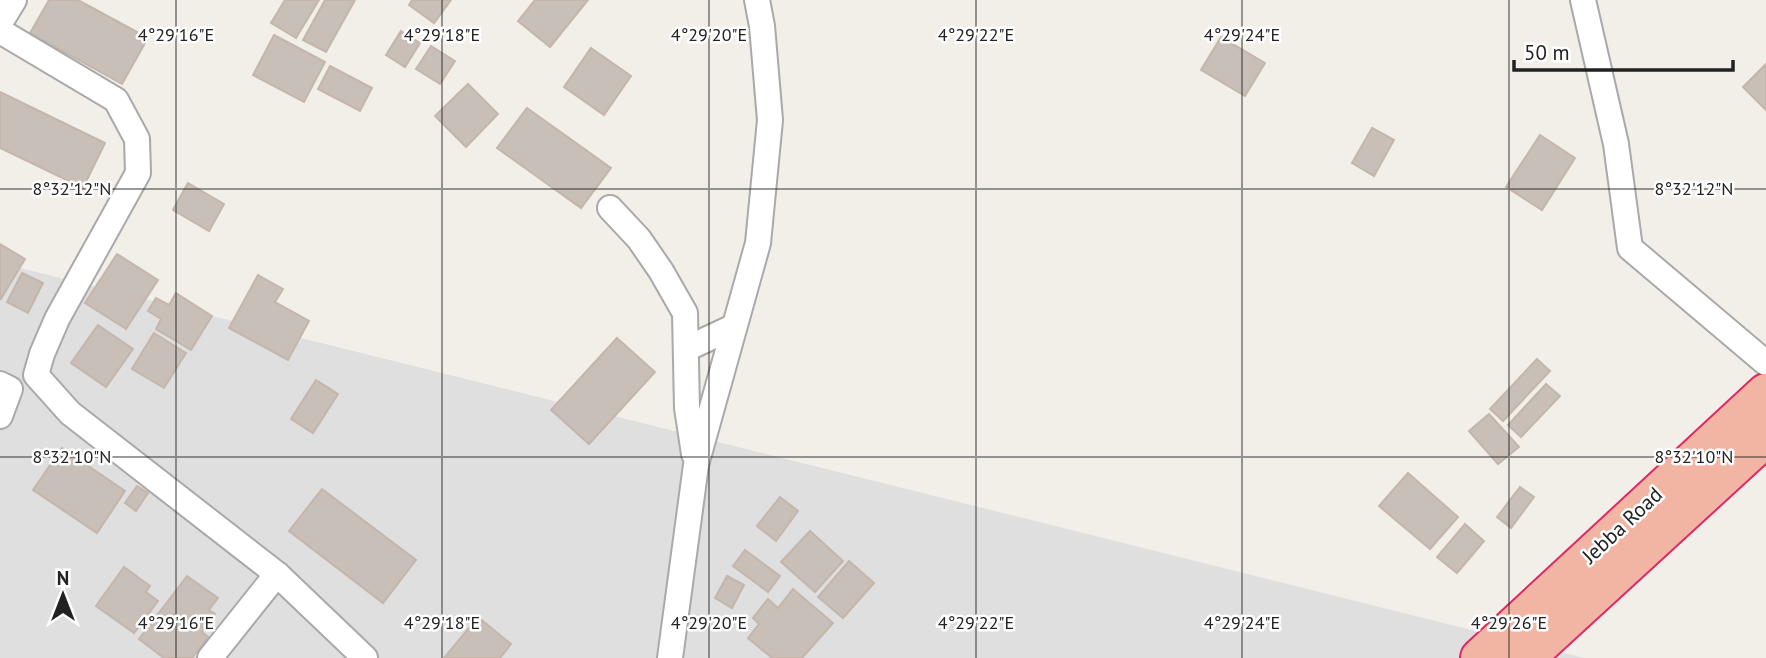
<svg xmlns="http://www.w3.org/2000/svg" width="1766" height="658" viewBox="0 0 1766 658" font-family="'PT Sans',sans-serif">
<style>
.residential{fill:#e0dfdf}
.building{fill:#c7bfb8;stroke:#c4b6ab;stroke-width:2}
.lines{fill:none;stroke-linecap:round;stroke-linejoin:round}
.minor-casing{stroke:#a9a9a9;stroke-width:28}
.trunk-casing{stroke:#dc2a67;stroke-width:42}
.minor{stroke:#fff;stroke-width:24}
.trunk{stroke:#f2b4a3;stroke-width:38}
.ticks{fill:none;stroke:#222;stroke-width:2;stroke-opacity:0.45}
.labels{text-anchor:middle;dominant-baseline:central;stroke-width:5;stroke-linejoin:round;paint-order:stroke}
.street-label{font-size:21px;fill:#222;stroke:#fff}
.ticks-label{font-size:18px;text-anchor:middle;fill:#222;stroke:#fff;stroke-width:5;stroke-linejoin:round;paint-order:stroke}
</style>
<rect width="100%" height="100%" fill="#f2efe9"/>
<polygon class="residential" points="0,263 169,305 1584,658 0,658"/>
<g class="building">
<polygon points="49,0 78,0 148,38 122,84 30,33"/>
<polygon points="285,0 319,0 296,38 271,23"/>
<polygon points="325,0 355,0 326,52 303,40"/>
<polygon points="412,0 451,0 434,23 409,5"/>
<polygon points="535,0 588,0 550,47 518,21"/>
<polygon points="401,31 420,43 405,67 386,55"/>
<polygon points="274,35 325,62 304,102 253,75"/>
<polygon points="1221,37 1265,63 1245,96 1201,70"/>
<polygon points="431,46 455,61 440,84 416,69"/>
<polygon points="591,48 631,76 604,115 564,87"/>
<polygon points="1766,64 1766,110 1743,87"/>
<polygon points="330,66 372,88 360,111 318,89"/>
<polygon points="468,84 498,114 466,147 435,116"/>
<polygon points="0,92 105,143 83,188 0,148"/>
<polygon points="527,108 611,168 581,208 497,148"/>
<polygon points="1372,128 1394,140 1374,176 1352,163"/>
<polygon points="1540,135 1575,158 1542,210 1506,187"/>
<polygon points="188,183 224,204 209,231 173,210"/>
<polygon points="0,244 25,259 1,299 0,298"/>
<polygon points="117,254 158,280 126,329 85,303"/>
<polygon points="22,273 43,283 28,313 7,302"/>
<polygon points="258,275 283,289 275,302 309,321 288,360 229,328"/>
<polygon points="176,293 212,316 191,350 156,329 161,319 148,311 156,298 169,305"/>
<polygon points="98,325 133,349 106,387 71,363"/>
<polygon points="154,333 186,353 164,388 132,369"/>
<polygon points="617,338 655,372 589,444 551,410"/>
<polygon points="1537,359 1550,371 1503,421 1490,409"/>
<polygon points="316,380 338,394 313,433 291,419"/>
<polygon points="1546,384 1560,396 1521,437 1508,425"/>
<polygon points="1489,414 1519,447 1498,464 1469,431"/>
<polygon points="62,448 125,491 97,533 33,490"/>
<polygon points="1408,473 1458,517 1430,549 1379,506"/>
<polygon points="137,486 148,493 136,511 125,503"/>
<polygon points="1520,487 1534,497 1511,528 1497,517"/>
<polygon points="322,489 416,560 383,603 289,531"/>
<polygon points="780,497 798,511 776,541 757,526"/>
<polygon points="1465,524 1484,541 1457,573 1437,557"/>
<polygon points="810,531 843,561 815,592 781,562"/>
<polygon points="745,550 780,576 768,592 733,566"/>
<polygon points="849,561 874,583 843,618 818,597"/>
<polygon points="124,567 150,586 146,592 158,601 134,633 96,606"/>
<polygon points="187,576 218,598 209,610 215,614 202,632 208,637 192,658 164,658 139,639"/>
<polygon points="727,576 744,585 732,608 715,598"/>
<polygon points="793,589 833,623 802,658 772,658 748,638 759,624 753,618 768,599 778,608"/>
<polygon points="478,617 511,644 500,658 444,658"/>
</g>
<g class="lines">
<g class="minor-casing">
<g id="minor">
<polyline points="1583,0 1616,144 1630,248 1766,363"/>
<polyline points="0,23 14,0"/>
<polyline points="0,31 116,100 137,139 138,173 57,319 42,354 36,375 70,413 277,574 365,658"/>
<polyline points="610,208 639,239 661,271 685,313 687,408 694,454"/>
<polyline points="686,349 733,327"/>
<polyline points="0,384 10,389 0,416"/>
<polyline points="210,658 277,574"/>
<polyline points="670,658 696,465 758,243 770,120 762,26 757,0"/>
</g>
</g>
<g class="trunk-casing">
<g id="trunk">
<polyline points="1480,658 1766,393"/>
<polyline points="1525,658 1766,437"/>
</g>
</g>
<use href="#minor" class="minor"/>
<use href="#trunk" class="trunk"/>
</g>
<path class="ticks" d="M 176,0 L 176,658M 442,0 L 442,658M 709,0 L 709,658M 976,0 L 976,658M 1242,0 L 1242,658M 1509,0 L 1509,658M 0,189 L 1766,189M 0,457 L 1766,457"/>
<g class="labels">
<g class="street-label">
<text transform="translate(1622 525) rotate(-43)">Jebba Road</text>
</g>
</g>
<g class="ticks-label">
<text x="176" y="41">4°29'16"E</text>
<text x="442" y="41">4°29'18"E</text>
<text x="709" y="41">4°29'20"E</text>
<text x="976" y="41">4°29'22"E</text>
<text x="1242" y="41">4°29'24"E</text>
<text x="72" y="195">8°32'12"N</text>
<text x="1694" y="195">8°32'12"N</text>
<text x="72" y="463">8°32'10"N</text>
<text x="1694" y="463">8°32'10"N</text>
<text x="176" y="629">4°29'16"E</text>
<text x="442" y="629">4°29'18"E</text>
<text x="709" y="629">4°29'20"E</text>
<text x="976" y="629">4°29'22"E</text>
<text x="1242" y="629">4°29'24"E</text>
<text x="1509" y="629">4°29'26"E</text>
</g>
<g transform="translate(63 595)" stroke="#ffffff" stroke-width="5" paint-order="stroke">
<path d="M0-5L12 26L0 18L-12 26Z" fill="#222222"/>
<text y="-10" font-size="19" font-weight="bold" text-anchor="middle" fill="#222222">N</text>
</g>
<path d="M1514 60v10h219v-10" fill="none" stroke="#222222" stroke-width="3.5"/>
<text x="1524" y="60" font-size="21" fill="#222222" stroke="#ffffff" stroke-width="5" paint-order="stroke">50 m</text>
</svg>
